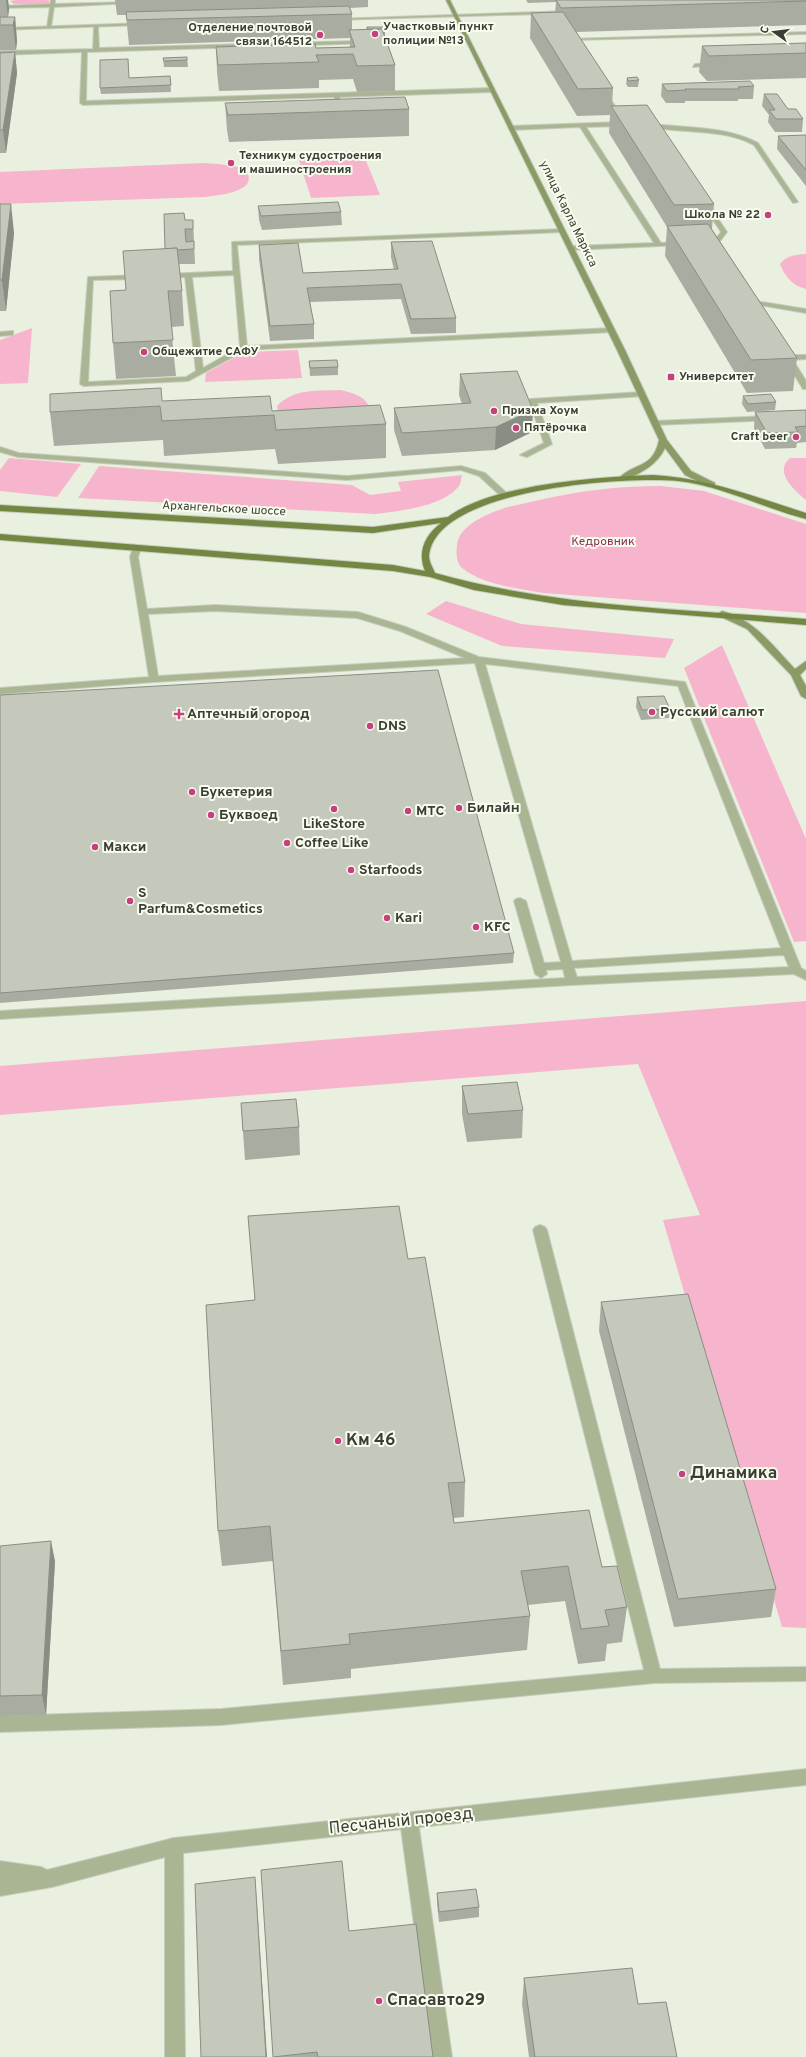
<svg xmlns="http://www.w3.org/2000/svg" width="806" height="2057" viewBox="0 0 806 2057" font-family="Overpass,sans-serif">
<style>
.green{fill:#f6b5cd}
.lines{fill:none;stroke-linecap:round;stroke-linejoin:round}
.lane-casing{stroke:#c7ccbe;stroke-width:2}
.street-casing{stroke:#c7ccbe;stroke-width:2}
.secondary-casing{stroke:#c7ccbe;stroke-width:2}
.primary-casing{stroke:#c7ccbe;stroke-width:2}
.lane{fill:#aab693;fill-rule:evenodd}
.street{fill:#aab693;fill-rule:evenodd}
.secondary{fill:#8a9b66;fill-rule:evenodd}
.primary{fill:#738743;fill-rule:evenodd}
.wall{fill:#a9ada1}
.shaded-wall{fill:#898d83}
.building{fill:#c4c9bb;stroke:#898d83}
.poi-dot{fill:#c63f7e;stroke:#f8fdee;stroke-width:1.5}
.labels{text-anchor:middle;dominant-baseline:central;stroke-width:4;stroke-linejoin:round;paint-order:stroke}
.far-poi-label{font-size:12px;font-weight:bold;fill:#3b3d37;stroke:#f8fdee;text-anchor:start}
.far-street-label{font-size:12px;fill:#3b3d37;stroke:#f8fdee}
.far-park-label{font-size:12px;fill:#902b5b;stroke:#f8fdee}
.poi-label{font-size:14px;font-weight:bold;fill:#3b3d37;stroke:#f8fdee;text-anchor:start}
.near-poi-label{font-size:17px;font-weight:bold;fill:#3b3d37;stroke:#f8fdee;text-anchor:start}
.near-street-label{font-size:17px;fill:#3b3d37;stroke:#f8fdee}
</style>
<rect width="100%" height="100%" fill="#eaf0e0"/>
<g class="green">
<polygon points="16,0 49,0 49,4 14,4 10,1"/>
<polygon points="362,151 380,195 311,198 297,154"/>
<path d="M 203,163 L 219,164 L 244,168 C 263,191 221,195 206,197 L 0,204 L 0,172 Z"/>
<path d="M 806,254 L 806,289 C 793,286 785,277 780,264 C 787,255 795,255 806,254 Z"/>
<polygon points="32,328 28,383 0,384 0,340"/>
<polygon points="298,350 302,378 205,382 206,373 245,352"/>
<path d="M 341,390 C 353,393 365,396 370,408 L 278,412 L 277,406 C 294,388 318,391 341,390 Z"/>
<polygon points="9,458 81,464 57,497 0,491 0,470"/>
<path d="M 790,458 L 806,458 L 806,500 C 795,491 773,472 790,458 Z"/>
<path d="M 99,466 L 352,485 L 370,495 L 401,491 L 398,482 L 462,475 C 461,478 461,483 459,486 C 443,507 399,511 375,514 L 78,498 Z"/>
<path d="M 661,486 L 704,491 L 806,524 L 806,613 L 543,593 C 517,588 483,585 462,568 C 456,562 456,552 457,545 C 459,527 481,517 496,511 C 509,506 522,504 535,501 C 577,491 618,486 661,486 Z"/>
<polygon points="446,601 521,624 674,639 665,658 502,646 426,614"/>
<polygon points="722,645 806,839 806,941 794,942 684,668"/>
<polygon points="806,1001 806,1628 782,1627 663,1220 700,1215 638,1064 0,1115 0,1066"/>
</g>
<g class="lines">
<g class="lane-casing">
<g id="lane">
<polygon points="51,0 55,0 55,4 131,2 133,3 54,7 51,27 49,28 47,27 50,7 0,8 0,6 50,4"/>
<polygon points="96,25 98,26 99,48 467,38 470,40 87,52 86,101 492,88 495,90 492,92 339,97 341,101 338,103 334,97 83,105 80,103 82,52 0,55 0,51 93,49 94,26"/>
<polygon points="806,32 806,34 575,40 578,44 575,46 568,39"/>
<polygon points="695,64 716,63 719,65 693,67"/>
<polygon points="603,88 627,124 624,126 586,127 661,243 681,242 683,243 683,245 571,250 568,248 571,246 654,243 580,127 511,130 508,128 511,126 620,122 600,90"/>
<path d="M 652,124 C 687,128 726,126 758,143 L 798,202 L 793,203 L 754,145 C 722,128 685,134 650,127 Z"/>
<polygon points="702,201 706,201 727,232 717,245 712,244 721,232 701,202"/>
<path d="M 562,229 L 564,230 L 564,232 L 237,245 L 247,346 L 611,328 L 615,330 L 614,332 L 246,350 L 188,381 L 84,386 L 80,384 L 88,277 L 140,275 L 143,277 L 140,279 L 93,280 L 88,382 L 186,377 L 196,371 L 185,277 L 165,278 L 162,276 L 165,274 L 233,271 L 232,242 ZM 234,275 L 240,347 L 203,368 L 192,277 Z"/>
<polygon points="755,301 806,309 806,313 753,304 752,303"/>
<polygon points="13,331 13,335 0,336 0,332"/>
<polygon points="785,355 806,355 806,359 793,360 806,381 806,389 803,389 784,358"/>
<polygon points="642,392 645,392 645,396 537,403 552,444 527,457 520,455 544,443 529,401 530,399"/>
<polygon points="771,416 774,416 774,420 655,425 651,423 655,421"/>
<polygon points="0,447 19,453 347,476 461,466 485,473 510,496 503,498 479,476 461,470 347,480 18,457 0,452"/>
<path d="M 137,545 L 141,548 L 138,557 L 147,609 L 215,605 L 358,612 L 406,627 L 479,657 L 685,682 L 801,968 L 806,971 L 806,980 L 794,974 L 572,985 L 0,1019 L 0,1011 L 565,978 L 563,969 L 546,970 L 547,974 L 541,978 L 535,974 L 514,901 L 516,899 L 520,898 L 526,901 L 544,963 L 561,962 L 475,663 L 154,682 L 0,694 L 0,688 L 149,677 L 130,557 L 133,548 ZM 215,611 L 357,618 L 400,631 L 465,658 L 158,676 L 148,614 ZM 485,664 L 678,686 L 781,948 L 572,961 ZM 784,955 L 789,967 L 577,977 L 574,968 Z"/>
<polygon points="540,1225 545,1227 547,1230 660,1669 806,1667 806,1681 654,1683 221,1725 0,1732 0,1716 221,1709 644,1670 533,1230 535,1227"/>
<polygon points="409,1813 415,1815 418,1821 452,2057 432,2057 400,1821 403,1815"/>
<polygon points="174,1838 180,1840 183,1846 185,2057 165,2057 165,1857 52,1887 0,1896 0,1861 41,1867 47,1870"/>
</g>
</g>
<g class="street-casing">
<g id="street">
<polygon points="571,11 573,13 335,20 333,19"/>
<polygon points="145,23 143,25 0,30 0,28"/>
<polygon points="806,1769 806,1785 174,1854 168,1852 165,1846 168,1840 174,1838"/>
</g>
</g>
<g class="secondary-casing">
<g id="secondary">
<path d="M 446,0 L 450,0 L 625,350 L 667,440 L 691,471 L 715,483 L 715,487 L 709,487 L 685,475 L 665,448 C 657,465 642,472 626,480 L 619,478 C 635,462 653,469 659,440 L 617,350 Z"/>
<path d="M 722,611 C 754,619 773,646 795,669 L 806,661 L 806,669 L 800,675 L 806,686 L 806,699 L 801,696 L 791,675 L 747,629 L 719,616 L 717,614 Z"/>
</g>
</g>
<g class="primary-casing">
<path id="primary" d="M 653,475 C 707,478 755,497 806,513 L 806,519 C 763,508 723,486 678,481 C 627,476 435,488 429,556 C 429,562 433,568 435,573 C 555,607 682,609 806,619 L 806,625 L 563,605 L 474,590 L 430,577 L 393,571 L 0,540 L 0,534 L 393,565 L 425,571 C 417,552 425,535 441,523 L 373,533 L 0,511 L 0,505 L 373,527 L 448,517 C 492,484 599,477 653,475 Z"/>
</g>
<use href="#lane" class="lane"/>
<use href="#street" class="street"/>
<use href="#secondary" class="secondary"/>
<use href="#primary" class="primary"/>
</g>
<g class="wall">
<polygon points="0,0 8,0 9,9 8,17 15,17 17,41 16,50 0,50"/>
<polygon points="115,0 368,0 368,7 350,8 352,14 352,30 367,29 367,27 385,32 385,37 395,65 395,91 357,92 353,79 319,80 319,88 219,91 217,72 216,47 316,48 350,47 350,38 129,45 126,15 117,15"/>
<polygon points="526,0 806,0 806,25 576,32 613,88 612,106 714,204 712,229 797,358 793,391 747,393 665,256 667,227 609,133 610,115 577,116 530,38 531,13 555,13 556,2 528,3"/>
<polygon points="806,43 806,78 707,81 699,72 702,46"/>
<polygon points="15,52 17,73 6,153 0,153 0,53"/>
<polygon points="187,57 188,67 164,67 163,58"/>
<polygon points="170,76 171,92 101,94 100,88 129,78"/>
<polygon points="627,78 639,80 638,87 628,87 626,84"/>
<polygon points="662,84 754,86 753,99 738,99 738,101 685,101 685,103 666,103 661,96"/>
<polygon points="764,94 803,119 802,132 775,132 768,122 769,115 762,106"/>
<polygon points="225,103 409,109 409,136 229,142 227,130"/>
<polygon points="806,135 806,186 777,149 778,136"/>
<polygon points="0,204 14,233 6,311 0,311"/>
<polygon points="258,206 341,212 342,225 262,230 259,220"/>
<polygon points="185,220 193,220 195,264 179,264 182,291 184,326 171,327 176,376 116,379 113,343 126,290 165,249"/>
<polygon points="391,242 456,318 456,333 411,334 401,299 310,302 314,324 314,339 270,341 259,259 259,245 303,273 394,270 391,257"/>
<polygon points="309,361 338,367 338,375 310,376"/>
<polygon points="460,374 532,432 495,450 402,456 394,430 394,408 462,404 459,395"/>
<polygon points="743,396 776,402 775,410 747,412 742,404"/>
<polygon points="162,401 272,411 386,424 386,458 278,464 275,449 164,456 163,440 54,446 50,412"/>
<polygon points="806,410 806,442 797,443 796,448 765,449 754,428 755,412"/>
<polygon points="0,695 514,953 513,963 0,1003"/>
<polygon points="637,697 670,709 669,718 641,720 636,707"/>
<polygon points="462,1086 523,1110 522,1138 467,1142 462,1114"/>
<polygon points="241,1103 299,1127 300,1155 245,1160"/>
<polygon points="248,1216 408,1259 465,1482 464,1517 454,1518 454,1523 602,1567 627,1607 622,1642 607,1644 605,1661 578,1664 565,1601 528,1605 530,1616 527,1650 351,1669 351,1678 283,1685 273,1561 222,1566 218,1531 255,1300"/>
<polygon points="601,1302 776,1589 771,1617 674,1627 599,1331"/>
<polygon points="0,1546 55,1561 46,1715 0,1716"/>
<polygon points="437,1893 479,1907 479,1917 439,1922 437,1903"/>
<polygon points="349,1931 433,2057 273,2057"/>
<polygon points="524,1978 638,2004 677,2057 529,2057 522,2004"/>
</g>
<g class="shaded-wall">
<polygon points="6,0 8,0 9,9 8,17"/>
<polygon points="15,17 17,41 16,50 13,25"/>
<polygon points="15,52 17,73 6,153 3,130"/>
<polygon points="11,204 14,233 6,311 2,280"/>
<polygon points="533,410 532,432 495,450 496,427"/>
<polygon points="51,1541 55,1561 46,1715 42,1695"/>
<polygon points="255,1877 257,1904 267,2057 266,2057"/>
</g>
<g class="building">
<polygon points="556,0 806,0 806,1 561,8"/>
<polygon points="349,6 352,14 127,20 126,12"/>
<polygon points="563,12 613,88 578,89 531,13"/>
<polygon points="0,17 15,17 13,25 0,25"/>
<polygon points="367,27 383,27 385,32 383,32 382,29 367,29"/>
<polygon points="382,29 395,65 357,66 353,54 316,55 319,62 218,65 216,47 315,44 316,48 355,47 349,30"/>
<polygon points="806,43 806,53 709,56 702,46"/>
<polygon points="15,52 3,130 0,130 0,53"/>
<polygon points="187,57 187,60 164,61 163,58"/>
<polygon points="128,59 129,78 170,76 171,85 100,88 100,60"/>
<polygon points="637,77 639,80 628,81 627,78"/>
<polygon points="750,81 754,86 738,87 739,89 685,89 686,90 667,91 662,84"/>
<polygon points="764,94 777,94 788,109 796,109 803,119 776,119 769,110 775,110"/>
<polygon points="405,97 409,109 228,115 225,103"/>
<polygon points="647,105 714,204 674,205 611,106"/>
<polygon points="806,135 806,170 778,136"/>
<polygon points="338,202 341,212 261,216 258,206"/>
<polygon points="0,204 11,204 2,280 0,280"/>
<polygon points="184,213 185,220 193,220 193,229 185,229 186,242 194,241 194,249 177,250 177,248 165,249 164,214"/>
<polygon points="708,224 797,358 751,360 667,226"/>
<polygon points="432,241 456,318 411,319 401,284 307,288 314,324 270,326 259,245 298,243 303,273 398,269 391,242"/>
<polygon points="177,248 182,291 168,291 173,340 113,343 110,291 126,290 123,251"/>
<polygon points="337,360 338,367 310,368 309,361"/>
<polygon points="517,371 533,410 496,427 402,433 394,408 471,403 460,374"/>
<polygon points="161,388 162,401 270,396 272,411 380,405 386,424 276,430 274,415 162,421 160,406 50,412 50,394"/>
<polygon points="771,394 776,402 748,404 743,396"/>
<polygon points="806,410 806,426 795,427 798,432 767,433 755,412"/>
<polygon points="438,670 514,953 0,993 0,695"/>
<polygon points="664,696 670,709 642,710 637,697"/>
<polygon points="517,1082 523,1110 468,1114 462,1086"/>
<polygon points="296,1099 299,1127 243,1131 241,1103"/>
<polygon points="399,1206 408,1259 425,1257 465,1482 448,1483 454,1523 589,1510 602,1567 617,1566 627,1607 605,1610 609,1626 581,1629 568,1566 521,1571 530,1616 349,1634 350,1644 281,1651 270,1526 218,1531 206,1305 255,1300 248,1216"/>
<polygon points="688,1294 776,1589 678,1599 601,1302"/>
<polygon points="51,1541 42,1695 0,1696 0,1546"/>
<polygon points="342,1861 349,1931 416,1924 433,2057 318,2057 317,2052 273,2057 261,1870"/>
<polygon points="255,1877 266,2057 201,2057 195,1884"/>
<polygon points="476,1889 479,1907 439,1912 437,1893"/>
<polygon points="632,1968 638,2004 666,2002 677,2057 535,2057 524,1978"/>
</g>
<g class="poi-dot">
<circle cx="375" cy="34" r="4"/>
<circle cx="320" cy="35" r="4"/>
<circle cx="231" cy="163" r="4"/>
<circle cx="768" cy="215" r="4"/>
<circle cx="144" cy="352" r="4"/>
<rect x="667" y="373" width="8" height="8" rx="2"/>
<circle cx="494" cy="411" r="4"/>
<circle cx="516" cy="428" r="4"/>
<circle cx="796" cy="437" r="4"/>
<circle cx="652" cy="712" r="4"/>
<path d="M177 708h4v4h4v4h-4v4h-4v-4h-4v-4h4z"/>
<circle cx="370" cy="726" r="4"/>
<circle cx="192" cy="792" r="4"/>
<circle cx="459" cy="808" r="4"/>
<circle cx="334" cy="809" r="4"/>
<circle cx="408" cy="811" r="4"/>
<circle cx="211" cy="815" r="4"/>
<circle cx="287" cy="843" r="4"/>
<circle cx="95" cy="847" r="4"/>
<circle cx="351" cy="870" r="4"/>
<circle cx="130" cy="901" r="4"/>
<circle cx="387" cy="918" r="4"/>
<circle cx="476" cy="927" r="4"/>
<circle cx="338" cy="1441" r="4"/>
<circle cx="682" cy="1474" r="4"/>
<circle cx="379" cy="2001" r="4"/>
</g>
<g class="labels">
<g class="far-poi-label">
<text x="383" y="27">Участковый пункт<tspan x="383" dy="14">полиции №13</tspan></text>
<text x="312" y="28" text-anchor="end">Отделение почтовой<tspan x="312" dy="14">связи 164512</tspan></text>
<text x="239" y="156">Техникум судостроения<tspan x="239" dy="14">и машиностроения</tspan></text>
<text x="760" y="215" text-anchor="end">Школа № 22</text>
<text x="152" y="352">Общежитие САФУ</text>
<text x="679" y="377">Университет</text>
<text x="502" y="411">Призма Хоум</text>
<text x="524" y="428">Пятёрочка</text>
<text x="788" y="437" text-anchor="end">Craft beer</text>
</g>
<g class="far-street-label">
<text transform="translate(568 214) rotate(64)">улица Карла Маркса</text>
<text transform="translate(224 509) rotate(3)">Архангельское шоссе</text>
</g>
<g class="far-park-label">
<text x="603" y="542">Кедровник</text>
</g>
<g class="poi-label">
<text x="660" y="712">Русский салют</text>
<text x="187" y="714">Аптечный огород</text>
<text x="378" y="726">DNS</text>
<text x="200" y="792">Букетерия</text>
<text x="467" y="808">Билайн</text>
<text x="416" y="811">МТС</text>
<text x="219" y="815">Буквоед</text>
<text x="334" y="824" text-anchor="middle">LikeStore</text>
<text x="295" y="843">Coffee Like</text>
<text x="103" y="847">Макси</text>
<text x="359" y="870">Starfoods</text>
<text x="138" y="893">S<tspan x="138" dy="16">Parfum&amp;Cosmetics</tspan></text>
<text x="395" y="918">Kari</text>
<text x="484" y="927">KFC</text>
</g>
<g class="near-poi-label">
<text x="346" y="1441">Км 46</text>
<text x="690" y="1474">Динамика</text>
<text x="387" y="2001">Спасавто29</text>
</g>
<g class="near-street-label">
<text transform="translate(401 1822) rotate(-6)">Песчаный проезд</text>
</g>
</g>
<g transform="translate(774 32) rotate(284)" stroke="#f8fdee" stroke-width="3" paint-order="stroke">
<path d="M0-3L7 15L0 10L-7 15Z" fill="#3b3d37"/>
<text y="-6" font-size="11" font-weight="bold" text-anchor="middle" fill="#3b3d37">С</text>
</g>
</svg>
